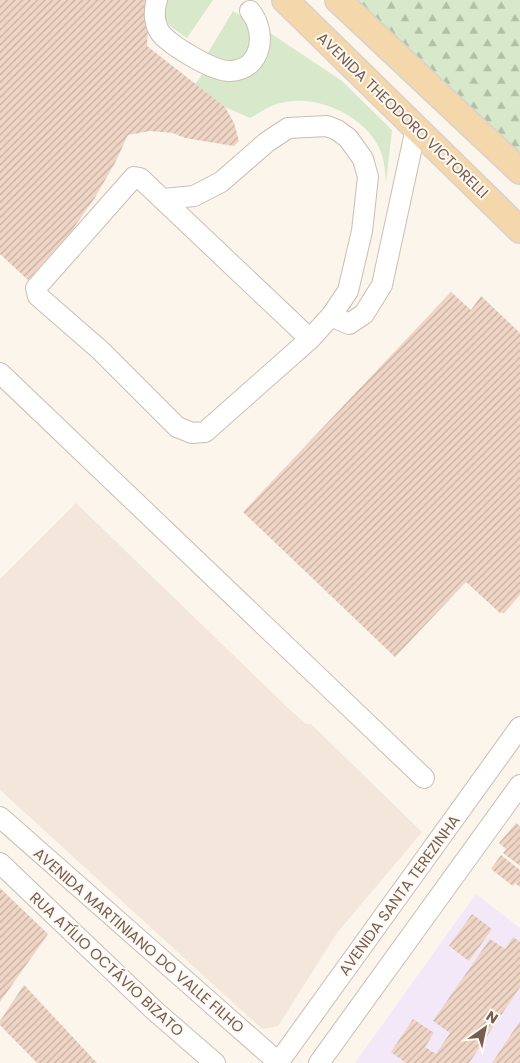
<svg xmlns="http://www.w3.org/2000/svg" width="520" height="1063" viewBox="0 0 520 1063" font-family="Poppins,sans-serif">
<style>
.residential{fill:#f3e7db}
.education{fill:#f2e8f8}
.green{fill:#d7e9ca}
.forest{fill:url(#forest-firs)}
.building{fill:url(#building-hatch)}
.lines{fill:none;stroke-linecap:round;stroke-linejoin:round}
.minor-casing{stroke:#cdbdb2;stroke-width:22}
.major-casing{stroke:#d8d2ce;stroke-width:28}
.minor{stroke:#fff;stroke-width:20}
.major{stroke:#f4d7aa;stroke-width:25}
.labels{text-anchor:middle;dominant-baseline:central;stroke-width:4;stroke-linejoin:round;paint-order:stroke}
.street-label{font-size:15px;fill:#755d50;stroke:#fef9f2}
</style>
<defs>
<pattern id="forest-firs" width="22" height="20" patternUnits="userSpaceOnUse" patternTransform="scale(1.25)"><rect width="22" height="20" fill="#d7e9ca"/><path d="M5 1l3.5 6h-7zM16 11l3.5 6h-7z" fill="#b3c0a6"/></pattern>
<pattern id="building-hatch" width="6" height="6" patternUnits="userSpaceOnUse" patternTransform="scale(1.25)"><rect width="6" height="6" fill="#efd5c5"/><path d="M-1 1l2-2M0 6l6-6M5 7l2-2" fill="none" stroke="#c6b0a2"/></pattern>
</defs>
<rect width="100%" height="100%" fill="#fbf5ec"/>
<polygon class="residential" points="76,503 288,708 306,724 311,724 422,832 337,933 278,1026 262,1029 0,790 0,579"/>
<polygon class="education" points="476,894 520,928 520,1063 355,1063"/>
<g class="green">
<path d="M 164,0 L 213,0 L 187,38 C 169,26 162,23 164,0 Z"/>
<path d="M 233,11 C 239,15 248,20 251,27 C 257,41 246,62 229,62 C 222,62 213,58 206,56 Z"/>
<path d="M 267,31 L 342,81 L 392,130 L 386,183 C 385,169 384,154 376,142 C 358,113 314,94 281,103 C 270,105 260,113 250,118 L 225,107 L 195,84 L 204,72 C 222,83 252,85 263,62 C 268,54 266,40 267,31 Z"/>
</g>
<polygon class="forest" points="352,0 520,0 520,157"/>
<g class="building">
<polygon points="0,0 145,0 149,4 147,46 225,107 234,123 239,141 234,146 185,138 173,133 150,131 128,135 115,163 94,199 70,233 28,280 0,254"/>
<polygon points="451,292 471,310 481,296 520,333 520,595 504,613 500,613 466,582 395,657 243,512"/>
<polygon points="516,823 520,826 520,866 503,853 506,849 499,843"/>
<polygon points="501,855 520,870 520,887 515,883 513,886 491,869"/>
<polygon points="0,888 48,934 0,1002"/>
<polygon points="472,914 492,929 469,961 449,946"/>
<polygon points="513,937 520,942 520,987 469,1063 406,1063 391,1052 413,1019 434,1033 425,1047 436,1054 450,1033 433,1021 490,939 505,949"/>
<polygon points="24,985 97,1063 37,1063 0,1025 0,1021"/>
<polygon points="520,1021 520,1063 492,1063"/>
</g>
<g class="lines">
<g class="minor-casing">
<g id="minor">
<path d="M 157,0 C 153,11 154,27 163,36 C 174,47 214,72 230,71 C 263,70 267,31 250,11"/>
<polyline points="164,199 194,196 221,182 267,142 288,128 327,126 337,130 348,138 363,159 368,177 362,231 348,291 331,316 310,339 205,432 192,433 177,427 100,350 38,296 36,288 134,177 140,178 310,339"/>
<polyline points="331,316 349,324 364,314 382,285 416,128"/>
<polyline points="0,373 424,778"/>
<polyline points="0,817 279,1063"/>
<polyline points="0,863 155,1011 215,1063"/>
<polyline points="278,1063 520,727"/>
<polyline points="319,1063 520,785"/>
</g>
</g>
<g class="major-casing">
<g id="major">
<polyline points="285,0 520,230"/>
<polyline points="338,0 520,171"/>
</g>
</g>
<use href="#minor" class="minor"/>
<use href="#major" class="major"/>
</g>
<g class="labels">
<g class="street-label">
<text transform="translate(403 115) rotate(44)">AVENIDA THEODORO VICTORELLI</text>
<text transform="translate(399 895) rotate(-54)">AVENIDA SANTA TEREZINHA</text>
<text transform="translate(139 940) rotate(41)">AVENIDA MARTINIANO DO VALLE FILHO</text>
<text transform="translate(107 964) rotate(43)">RUA ATÍLIO OCTÁVIO BIZATO</text>
</g>
</g>
<g transform="translate(485 1028) rotate(33)" stroke="#fef9f2" stroke-width="4" paint-order="stroke">
<path d="M0-4L9 19L0 12L-9 19Z" fill="#755d50"/>
<text y="-8" font-size="14" font-weight="bold" text-anchor="middle" fill="#755d50">N</text>
</g>
</svg>
